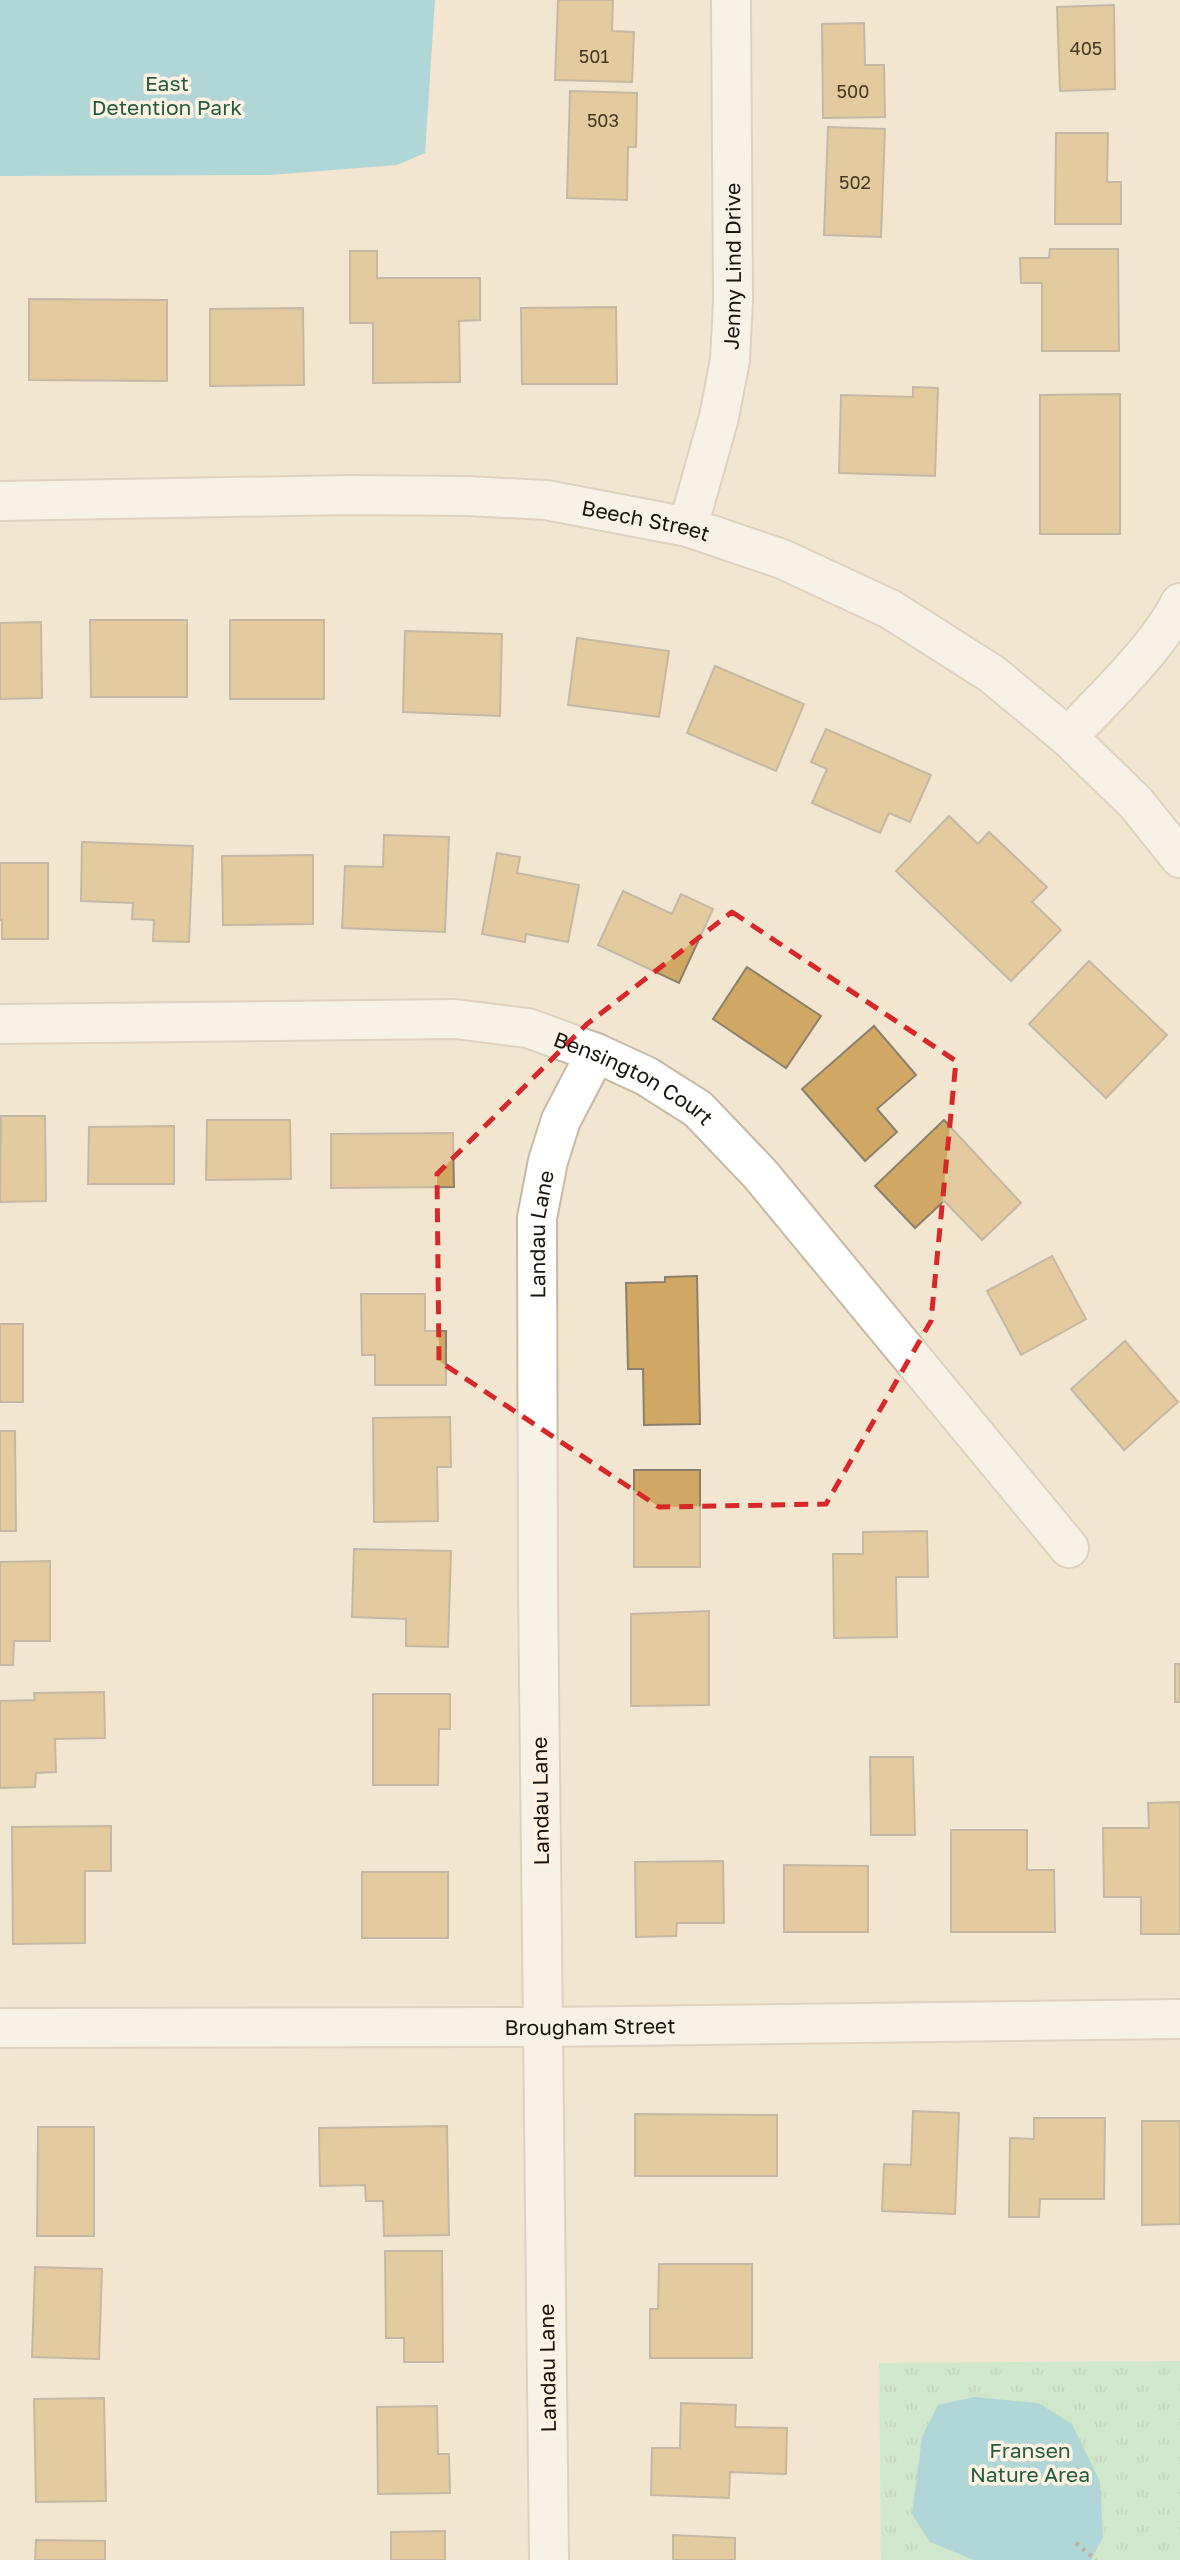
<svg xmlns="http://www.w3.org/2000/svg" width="1180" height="2560" viewBox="0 0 1180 2560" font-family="'Golos Text',sans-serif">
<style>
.grass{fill:url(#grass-tufts)}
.water{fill:#62c3df}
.building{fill:#d0a863;stroke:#8c806d;stroke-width:2}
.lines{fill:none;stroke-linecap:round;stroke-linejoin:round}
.street-casing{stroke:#c6b9a5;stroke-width:42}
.secondary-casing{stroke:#c6b9a5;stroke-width:42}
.path{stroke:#7d7467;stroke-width:4.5;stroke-dasharray:3.5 5;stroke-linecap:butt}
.street{stroke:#fff;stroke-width:38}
.secondary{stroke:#fff;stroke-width:38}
.marked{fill:none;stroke:#d62828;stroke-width:5;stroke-dasharray:14 9;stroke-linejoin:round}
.labels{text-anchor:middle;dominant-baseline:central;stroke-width:7;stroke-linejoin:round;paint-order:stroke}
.number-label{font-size:18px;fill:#463822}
.park-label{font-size:21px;fill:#225d41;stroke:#fef3e3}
.street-label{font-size:21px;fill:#18130c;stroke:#fef3e3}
</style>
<defs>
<pattern id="grass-tufts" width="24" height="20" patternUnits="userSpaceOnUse" patternTransform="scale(1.75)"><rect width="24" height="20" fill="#a5e8c4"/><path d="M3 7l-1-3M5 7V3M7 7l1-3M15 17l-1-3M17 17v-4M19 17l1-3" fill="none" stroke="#8dc6a7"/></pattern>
</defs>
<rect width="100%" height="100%" fill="#f3e6d1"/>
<polygon class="grass" points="1180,2361 1180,2560 881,2560 879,2363"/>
<g class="water">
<polygon points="0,0 435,0 425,153 397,165 270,175 0,176"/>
<polygon points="974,2397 1038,2403 1072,2424 1100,2482 1103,2537 1091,2560 974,2560 930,2542 912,2514 922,2437 938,2405"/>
</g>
<g class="building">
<polygon points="558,0 613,0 612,31 634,32 632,82 555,80"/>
<polygon points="1114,5 1115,89 1060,91 1057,7"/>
<polygon points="864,23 865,65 884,65 885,117 823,118 822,24"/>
<polygon points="570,91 637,93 636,147 628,147 627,200 567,198"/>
<polygon points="828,127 885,129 881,237 824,235"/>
<polygon points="1056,133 1108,133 1107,182 1121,182 1121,224 1055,224"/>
<polygon points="1050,249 1118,249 1119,351 1042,351 1042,283 1021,283 1020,258 1049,258"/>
<polygon points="350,251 377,251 377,278 480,278 480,320 459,321 460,382 373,383 373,323 350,323"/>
<polygon points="29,299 167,300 167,381 29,380"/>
<polygon points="616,307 617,384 522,384 521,308"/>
<polygon points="303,308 304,385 210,386 210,309"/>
<polygon points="913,387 938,388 935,476 839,473 841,395 913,397"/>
<polygon points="1120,394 1120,534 1040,534 1040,395"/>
<polygon points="90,620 187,620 187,697 91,697"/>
<rect x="230" y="620" width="94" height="79"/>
<polygon points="41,622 42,698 0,699 0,623"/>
<polygon points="405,631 502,634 500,716 403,712"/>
<polygon points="577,638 669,651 659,717 568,705"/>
<polygon points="715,666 804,704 776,771 687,733"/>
<polygon points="826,729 931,775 910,822 889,813 880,833 812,803 827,769 811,762"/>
<polygon points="949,816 978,844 989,832 1047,887 1032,902 1061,930 1011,981 896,871"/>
<polygon points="384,835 449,837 445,932 342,928 345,866 383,867"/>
<polygon points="82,842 193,846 189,942 153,941 154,920 132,919 133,903 81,901"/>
<polygon points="497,853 520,857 517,873 579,885 568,942 526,934 525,942 482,934"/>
<polygon points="313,855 313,924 223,925 222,856"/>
<polygon points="0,863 48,863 48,939 2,939 2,920 0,920"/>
<polygon points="623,891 672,914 681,894 713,909 679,983 598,945"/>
<polygon points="1089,961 1167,1035 1106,1098 1029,1024"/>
<polygon points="747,967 821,1016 786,1068 713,1019"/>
<polygon points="874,1026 916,1075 877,1109 897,1132 865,1161 802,1089"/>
<polygon points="1,1116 45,1116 46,1201 0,1202"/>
<polygon points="207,1120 290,1120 291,1179 206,1180"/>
<polygon points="944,1120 1021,1203 982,1240 944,1201 915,1228 875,1186"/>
<polygon points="174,1126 174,1184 88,1184 89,1127"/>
<polygon points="453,1133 454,1187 331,1188 331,1134"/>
<polygon points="1052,1256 1086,1319 1021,1355 987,1291"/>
<polygon points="697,1276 700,1424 644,1425 643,1369 628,1369 626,1283 665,1282 665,1277"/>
<polygon points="361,1294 425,1294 425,1331 446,1331 446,1385 375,1385 375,1355 362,1355"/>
<rect x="0" y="1324" width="23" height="78"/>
<polygon points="1125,1341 1178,1402 1124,1450 1071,1389"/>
<polygon points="450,1417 451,1467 437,1467 438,1521 374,1522 373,1418"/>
<polygon points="0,1431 15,1431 16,1531 0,1531"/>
<rect x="634" y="1470" width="66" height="97"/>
<polygon points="927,1531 928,1577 896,1577 897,1637 834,1638 833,1554 863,1554 863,1532"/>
<polygon points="354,1549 451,1551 448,1647 406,1646 406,1619 352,1617"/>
<polygon points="50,1561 50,1641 14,1641 13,1665 0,1665 0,1562"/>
<polygon points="709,1611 709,1705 631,1706 631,1614"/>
<rect x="1175" y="1664" width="5" height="38"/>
<polygon points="104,1692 105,1738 55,1739 56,1772 36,1773 35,1787 0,1788 0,1701 35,1700 34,1693"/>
<polygon points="373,1694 450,1694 450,1729 439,1729 438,1785 373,1785"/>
<polygon points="870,1757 913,1757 915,1835 871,1835"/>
<polygon points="1180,1802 1180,1934 1141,1934 1141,1897 1104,1897 1103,1828 1149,1828 1148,1803"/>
<polygon points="111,1826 111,1871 85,1871 85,1943 13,1944 12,1827"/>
<polygon points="951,1830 1027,1830 1027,1870 1054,1870 1055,1932 951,1932"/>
<polygon points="723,1861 724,1923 677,1923 676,1936 636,1937 635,1862"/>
<polygon points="784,1865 868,1866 868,1932 784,1932"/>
<rect x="362" y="1872" width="86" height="66"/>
<polygon points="913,2111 959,2113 955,2214 882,2211 884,2164 911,2165"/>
<polygon points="635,2114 777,2115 777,2176 635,2176"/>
<polygon points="1034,2118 1105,2118 1104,2199 1040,2199 1039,2217 1009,2217 1010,2138 1034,2139"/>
<polygon points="1142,2121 1180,2121 1180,2224 1142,2225"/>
<polygon points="447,2126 449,2235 384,2236 383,2201 366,2201 365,2185 320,2186 319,2128"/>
<polygon points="38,2127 94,2127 94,2236 37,2236"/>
<polygon points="385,2251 442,2251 443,2362 404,2362 404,2338 386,2338"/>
<polygon points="659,2264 752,2264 752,2358 650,2358 650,2309 658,2309"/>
<polygon points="35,2267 102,2269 99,2359 32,2357"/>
<polygon points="104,2398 106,2501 36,2502 34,2399"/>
<polygon points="681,2403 736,2405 735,2427 787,2428 786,2474 730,2472 729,2498 651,2495 652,2448 680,2448"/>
<polygon points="437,2406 438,2454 449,2454 450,2493 378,2494 377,2407"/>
<polygon points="445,2531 445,2560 391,2560 391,2532"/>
<polygon points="673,2535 735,2538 735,2560 673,2560"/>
<polygon points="36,2540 105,2541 105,2560 35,2560"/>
</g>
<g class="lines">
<g class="street-casing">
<g id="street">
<path id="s1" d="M 688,527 L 719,417 L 730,360 L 733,301 L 731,0"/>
<path d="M 1068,737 C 1102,700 1159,647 1180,603"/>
<path id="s2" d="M 0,1024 L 455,1019 L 528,1028 L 596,1053 L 646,1076 L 698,1109 L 760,1174 L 1069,1548"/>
<path id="s3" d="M 0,2028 L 543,2027 L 1180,2019"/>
<path id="s4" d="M 549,2560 L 538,1590 L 537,1218 L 548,1161 L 561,1120 L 596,1053"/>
</g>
</g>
<g class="secondary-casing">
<g id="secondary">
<path id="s5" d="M 0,501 L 350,495 L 467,496 L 546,500 L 688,527 L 782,559 L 890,609 L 992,674 L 1068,737 L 1136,803 L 1180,858"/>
</g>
</g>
<polyline class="path" points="1076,2543 1096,2560"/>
<use href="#street" class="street"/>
<use href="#secondary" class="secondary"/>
</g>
<path d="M0 0H1180V2560H0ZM 732,912 L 956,1061 L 931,1321 L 826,1504 L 659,1507 L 439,1361 L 437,1174 L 587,1024 Z" fill="#f3e6d1" fill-opacity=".55" fill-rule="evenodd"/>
<path class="marked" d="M 732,912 L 956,1061 L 931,1321 L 826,1504 L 659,1507 L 439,1361 L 437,1174 L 587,1024 Z"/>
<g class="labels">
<g class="number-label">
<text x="1086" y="48">405</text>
<text x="594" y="56">501</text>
<text x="853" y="91">500</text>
<text x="603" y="120">503</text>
<text x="855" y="182">502</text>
</g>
<g class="park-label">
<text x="167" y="83">East<tspan x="167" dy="24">Detention Park</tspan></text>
<text x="1030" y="2450">Fransen<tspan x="1030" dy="24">Nature Area</tspan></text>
</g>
<g class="street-label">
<text stroke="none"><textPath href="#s1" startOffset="266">Jenny Lind Drive</textPath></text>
<text stroke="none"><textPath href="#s5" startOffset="648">Beech Street</textPath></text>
<text stroke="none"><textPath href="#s2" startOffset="646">Bensington Court</textPath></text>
<text stroke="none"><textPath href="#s4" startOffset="1326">Landau Lane</textPath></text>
<text transform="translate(540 1801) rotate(-91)">Landau Lane</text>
<text stroke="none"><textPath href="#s3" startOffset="590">Brougham Street</textPath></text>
<text transform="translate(547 2368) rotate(-91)">Landau Lane</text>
</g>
</g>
</svg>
